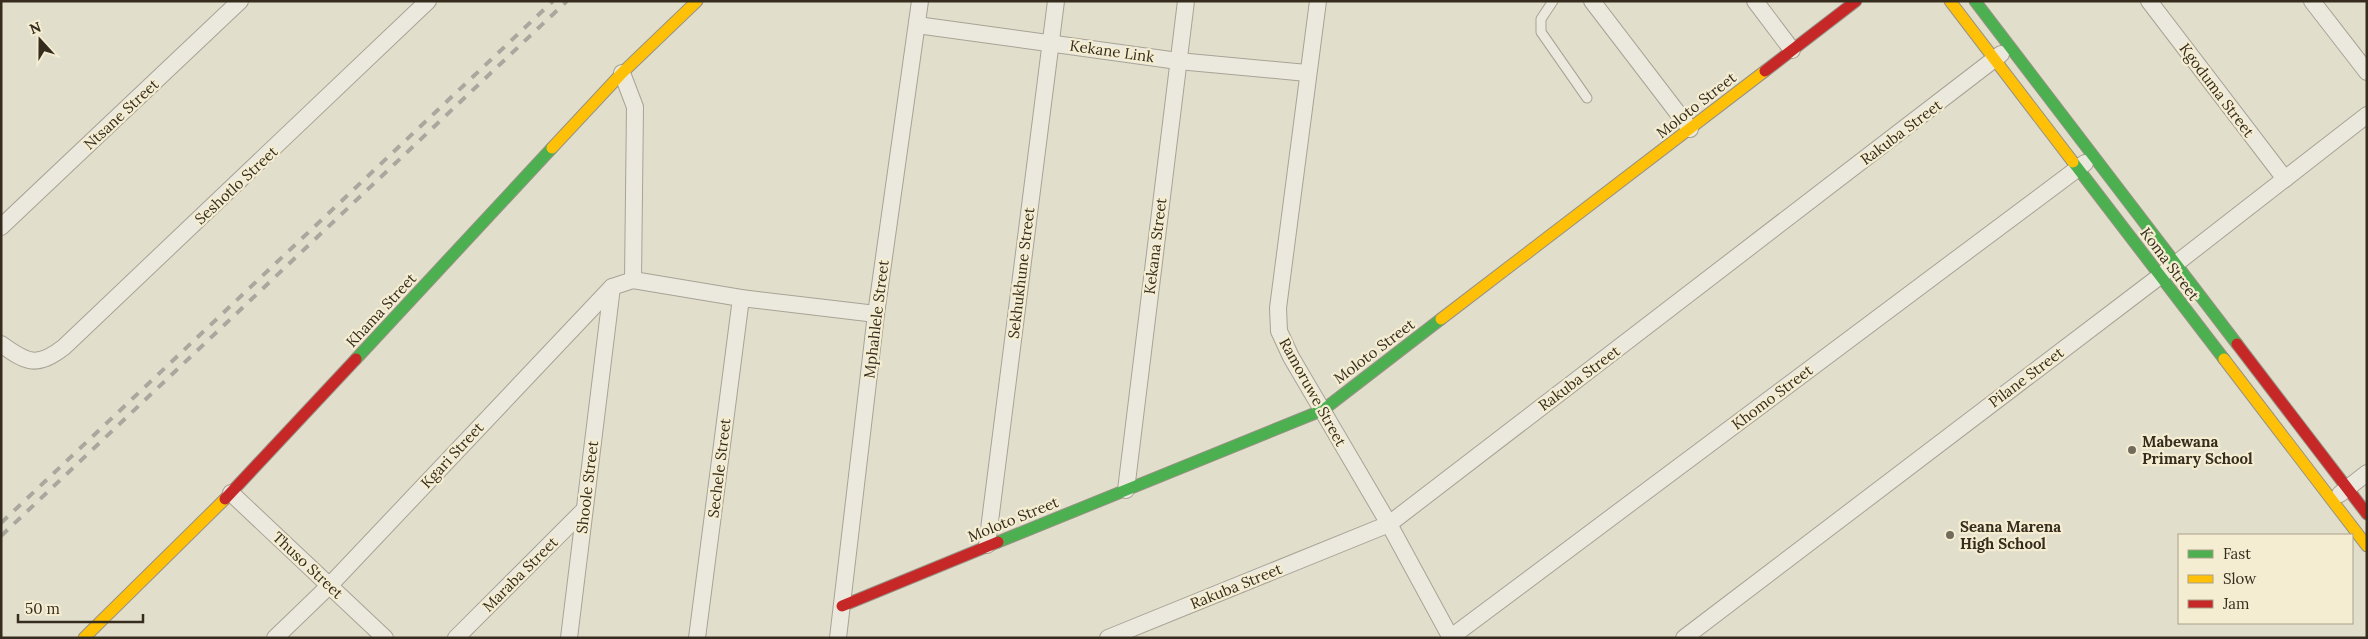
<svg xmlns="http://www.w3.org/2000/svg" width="2368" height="639" viewBox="0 0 2368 639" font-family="Lora,serif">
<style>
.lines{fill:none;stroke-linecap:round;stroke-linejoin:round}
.lane-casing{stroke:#a8a395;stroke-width:11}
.street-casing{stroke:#a8a395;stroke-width:18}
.fast-casing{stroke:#979285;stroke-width:13}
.slow-casing{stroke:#979285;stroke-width:13}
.jam-casing{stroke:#979285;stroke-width:13}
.lane{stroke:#ebe8dd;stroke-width:9}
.street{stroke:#ebe8dd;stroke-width:16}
.fast{stroke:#4caf50;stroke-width:11}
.slow{stroke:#ffc107;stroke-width:11}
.jam{stroke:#c62828;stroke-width:11}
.rail{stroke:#aaa79e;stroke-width:4;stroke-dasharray:9 9;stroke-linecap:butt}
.poi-dot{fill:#726a5b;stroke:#f4edd1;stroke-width:2}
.labels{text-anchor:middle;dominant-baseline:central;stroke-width:4.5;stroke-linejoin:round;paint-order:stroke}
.street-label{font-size:15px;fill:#362c1e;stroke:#f4edd1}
.poi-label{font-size:15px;font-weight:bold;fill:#362c1e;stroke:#f4edd1;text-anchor:start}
</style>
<rect width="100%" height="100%" fill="#e2decc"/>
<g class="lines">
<g class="lane-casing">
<polyline id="lane" points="1553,1 1541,19 1541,32 1587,98"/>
</g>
<g class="street-casing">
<g id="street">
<polyline points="1318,1 1278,308 1279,331 1291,357 1389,524 1451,638"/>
<polyline points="1592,1 1690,129"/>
<polyline points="1755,1 1792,50"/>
<polyline points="2149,1 2285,179"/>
<polyline points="2312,1 2367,72"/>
<polyline points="917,25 1178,61 1307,73"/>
<polyline points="622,73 635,107 633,280"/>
<polyline points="1,227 240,1"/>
<path d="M 1,344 C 27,363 37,368 64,347 L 428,1"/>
<polyline points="1126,490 1186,1"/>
<polyline points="231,493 385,638"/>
<polyline points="2340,494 2367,473"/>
<polyline points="987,545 1056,1"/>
<polyline points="275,638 330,585 612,287 633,280 741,298 876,314"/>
<polyline points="456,638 584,510"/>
<polyline points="569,638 612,287"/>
<polyline points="697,638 741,298"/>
<polyline points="838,638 876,314 920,1"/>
<polyline points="1108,638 1389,524 2001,54"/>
<polyline points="1450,638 2085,163"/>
<polyline points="1684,638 2160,276 2367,115"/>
</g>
</g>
<g class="fast-casing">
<g id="fast">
<polyline points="1975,1 2237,344"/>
<polyline points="2073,162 2224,359"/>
<polyline points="356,359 552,148"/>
<polyline points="998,542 1323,410 1441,319"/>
</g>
</g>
<g class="slow-casing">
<g id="slow">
<polyline points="1950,1 2073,162"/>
<polyline points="552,148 622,73 697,1"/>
<polyline points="1441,319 1765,71"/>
<polyline points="2224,359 2367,546"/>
<polyline points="84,638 225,499"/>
</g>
</g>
<g class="jam-casing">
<g id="jam">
<polyline points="1765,71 1856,1"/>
<polyline points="2237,344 2367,514"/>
<polyline points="225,499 356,359"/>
<polyline points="842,606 998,542"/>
</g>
</g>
<use href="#lane" class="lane"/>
<use href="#street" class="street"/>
<use href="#fast" class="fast"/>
<use href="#slow" class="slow"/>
<use href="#jam" class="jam"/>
<g class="rail">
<polyline points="1,523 553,1"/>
<polyline points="1,536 567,1"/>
</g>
</g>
<g class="poi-dot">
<circle cx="2132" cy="450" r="5"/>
<circle cx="1950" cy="535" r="5"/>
</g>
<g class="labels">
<g class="street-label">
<text transform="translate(1112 51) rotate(8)">Kekane Link</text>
<text transform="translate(2217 90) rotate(53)">Kgoduma Street</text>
<text transform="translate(1696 105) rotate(-38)">Moloto Street</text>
<text transform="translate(121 114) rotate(-43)">Ntsane Street</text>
<text transform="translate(1901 132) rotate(-37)">Rakuba Street</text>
<text transform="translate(236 185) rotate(-43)">Seshotlo Street</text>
<text transform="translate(1155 246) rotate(-83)">Kekana Street</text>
<text transform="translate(2170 264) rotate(53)">Koma Street</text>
<text transform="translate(1021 273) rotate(-83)">Sekhukhune Street</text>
<text transform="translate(381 310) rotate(-47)">Khama Street</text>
<text transform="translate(876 319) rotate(-83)">Mphahlele Street</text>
<text transform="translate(1374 351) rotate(-37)">Moloto Street</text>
<text transform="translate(2026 377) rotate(-37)">Pilane Street</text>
<text transform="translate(1579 378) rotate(-37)">Rakuba Street</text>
<text transform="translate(1313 392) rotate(61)">Ramoruwe Street</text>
<text transform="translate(1772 397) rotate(-37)">Khomo Street</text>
<text transform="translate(452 455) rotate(-47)">Kgari Street</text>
<text transform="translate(719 468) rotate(-83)">Sechele Street</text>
<text transform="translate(587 487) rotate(-83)">Shoole Street</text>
<text transform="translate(1013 519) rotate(-22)">Moloto Street</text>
<text transform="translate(308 565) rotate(43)">Thuso Street</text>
<text transform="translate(520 574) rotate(-45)">Maraba Street</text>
<text transform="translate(1236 586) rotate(-22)">Rakuba Street</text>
</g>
<g class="poi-label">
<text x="2142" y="441">Mabewana<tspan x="2142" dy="17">Primary School</tspan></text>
<text x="1960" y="526">Seana Marena<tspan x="1960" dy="17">High School</tspan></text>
</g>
</g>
<rect width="2368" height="639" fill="none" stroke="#362c1e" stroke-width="5"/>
<rect x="2178" y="534" width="175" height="90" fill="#f4edd1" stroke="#a8a089"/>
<rect x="2188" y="550" width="25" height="8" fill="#4caf50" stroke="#a8a089"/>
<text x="2223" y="559" font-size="15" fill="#362c1e">Fast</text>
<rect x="2188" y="575" width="25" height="8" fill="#ffc107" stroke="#a8a089"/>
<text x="2223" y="584" font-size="15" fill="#362c1e">Slow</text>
<rect x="2188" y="600" width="25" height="8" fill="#c62828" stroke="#a8a089"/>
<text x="2223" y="609" font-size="15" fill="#362c1e">Jam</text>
<g transform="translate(40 40) rotate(339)" stroke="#f4edd1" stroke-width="4" paint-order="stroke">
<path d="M0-4L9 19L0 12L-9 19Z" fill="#362c1e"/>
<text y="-8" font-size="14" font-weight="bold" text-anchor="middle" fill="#362c1e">N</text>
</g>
<path d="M18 614v8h125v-8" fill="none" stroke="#362c1e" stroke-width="2.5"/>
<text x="25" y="614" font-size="15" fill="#362c1e" stroke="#f4edd1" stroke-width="4" paint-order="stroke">50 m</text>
</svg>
